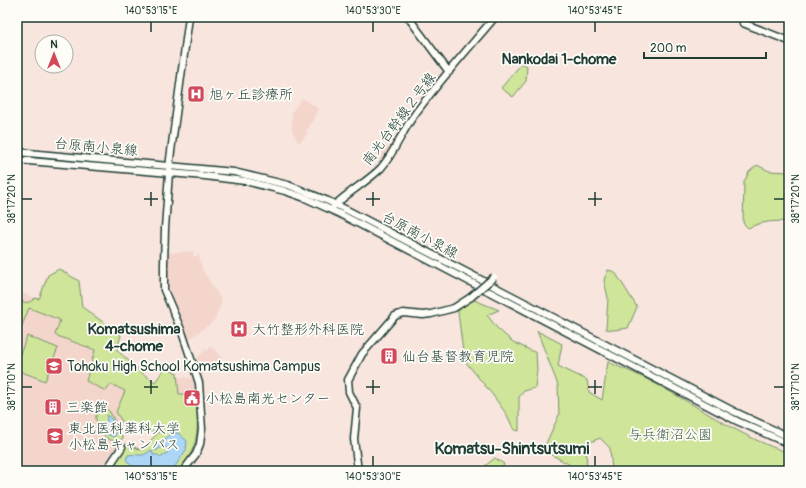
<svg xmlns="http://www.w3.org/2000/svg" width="806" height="488" viewBox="0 0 806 488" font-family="Pangolin,'Klee One',sans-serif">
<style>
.built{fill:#f3d5cc}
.green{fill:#cfe59a;stroke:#779167}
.water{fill:#add5f8;stroke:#7498aa}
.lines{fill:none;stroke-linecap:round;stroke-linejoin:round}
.tertiary-casing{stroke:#1f3d34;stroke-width:9}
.tertiary{stroke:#fdfcf7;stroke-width:6}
.tertiary-bridge-casing{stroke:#1f3d34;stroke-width:9;stroke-linecap:butt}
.tertiary-bridge{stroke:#fdfcf7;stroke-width:6}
.ticks{fill:none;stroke:#1f3d34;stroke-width:1.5}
.labels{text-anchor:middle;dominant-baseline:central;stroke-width:3.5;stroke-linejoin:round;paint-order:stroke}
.poi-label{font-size:14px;fill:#1f3d34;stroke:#fdfcf7;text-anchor:start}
.street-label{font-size:14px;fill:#1f3d34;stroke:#fdfcf7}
.park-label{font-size:14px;fill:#425f48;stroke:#fdfcf7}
.neighbourhood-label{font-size:15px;font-weight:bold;fill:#1f3d34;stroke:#fdfcf7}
.quarter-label{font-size:16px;font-weight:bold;fill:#1f3d34;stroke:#fdfcf7}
.neatline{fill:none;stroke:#1f3d34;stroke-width:1.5}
.ticks-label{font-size:10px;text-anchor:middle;fill:#1f3d34}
</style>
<rect width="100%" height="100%" fill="#f7e5de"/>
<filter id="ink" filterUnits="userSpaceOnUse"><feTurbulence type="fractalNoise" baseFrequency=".025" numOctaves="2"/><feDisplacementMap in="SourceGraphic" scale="8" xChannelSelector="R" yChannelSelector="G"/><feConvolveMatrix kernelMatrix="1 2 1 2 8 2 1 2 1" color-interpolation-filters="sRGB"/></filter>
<g filter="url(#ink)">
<g class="built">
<polygon points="302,98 319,109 306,132 308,133 299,143 292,131 292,112"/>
<polygon points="381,142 383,144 392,149 381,161 374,155 377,152 375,146"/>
<polygon points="193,251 193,256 199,256 202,269 222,301 214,321 188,340 170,290 167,276 166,253"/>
<polygon points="17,291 35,298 30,303 29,308 60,320 55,335 95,351 106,391 110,384 126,391 116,412 128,431 104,471 17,471"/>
<polygon points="211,347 223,357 219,361 204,374 200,374 194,361 206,349 207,351"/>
<polygon points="178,377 193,378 196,390 184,394 179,394"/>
</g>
<g class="green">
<polygon points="522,63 527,66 526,81 513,97 501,88"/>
<path d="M 757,165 L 769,171 L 789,172 L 789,222 C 774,220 761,222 748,228 L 743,223 L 744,182 L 749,172 Z"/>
<path d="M 59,269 L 79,281 L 82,307 L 121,335 L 117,350 L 142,373 L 155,382 L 166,367 L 177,373 L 179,394 L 184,394 L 196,390 C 197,425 203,443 178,471 L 111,471 L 111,466 L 127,444 L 141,450 L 160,431 L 128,431 L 116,412 L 125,391 L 111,384 L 106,391 L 86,381 L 95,350 L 55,335 L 60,320 L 29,308 L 21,328 L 17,327 L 17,300 C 25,303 29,304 35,298 L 39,299 L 48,275 Z"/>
<polygon points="608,270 615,272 637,307 628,328 614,330 606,329 608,298 604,280"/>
<polygon points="474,300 499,310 487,315 497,328 513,342 536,353 537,369 535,388 524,391 519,397 519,431 514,430 507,415 492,394 464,360 458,312 461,306"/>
<path d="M 537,331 L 562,344 L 558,366 L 587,380 L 589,392 L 602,400 L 608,362 C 624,369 642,376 658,385 C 701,408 742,438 789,453 L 789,471 L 612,471 L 610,448 L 600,438 L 586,444 L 587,471 L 581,471 L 543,450 L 559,415 L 558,385 Z"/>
<polygon points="27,336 58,348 45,381 17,370 17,362"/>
<path d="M 103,406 L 110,412 L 123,438 L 119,441 C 108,442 102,435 98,425 C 97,422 95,419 96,416 C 96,412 101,409 103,406 Z"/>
<polygon points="495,458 504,464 501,471 482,470 485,466"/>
</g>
<g class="water">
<path d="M 107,415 C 113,418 116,426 116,434 L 114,437 L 106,434 Z"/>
<path d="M 172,433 L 178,433 L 187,441 L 186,450 L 172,471 L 135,471 L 133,467 L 126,460 L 128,455 C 139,453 141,459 151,450 L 153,453 L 153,455 L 158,455 L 160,457 L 162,457 L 168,452 L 166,447 L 162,447 L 155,451 L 153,449 Z"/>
</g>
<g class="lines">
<g class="tertiary-casing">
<g id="tertiary">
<polyline points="408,17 449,72"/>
<polyline points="747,17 743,23 789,41"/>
<polyline points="17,152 234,172 288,185 328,201 347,210 733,411 789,437"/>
<polyline points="17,160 205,176 245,181 285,191 305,198 340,214 737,421 789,444"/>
<path d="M 334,206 C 348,192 367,182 381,168 C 395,152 402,131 415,114 C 440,80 468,49 495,17"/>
<polyline points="106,471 122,447"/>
<polyline points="183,471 196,454 200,444 202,429 199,383 182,332 164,290 164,264 165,228 170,159 189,17"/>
<polyline points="358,471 354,439 357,408 349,392 348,380 362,354 395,316 403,313 423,315 431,314 454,308 471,297"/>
</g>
</g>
<use href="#tertiary" class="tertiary"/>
<g class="tertiary-bridge-casing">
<polyline id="tertiary-bridge" points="471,297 494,277"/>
</g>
<use href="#tertiary-bridge" class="tertiary-bridge"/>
</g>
</g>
<path class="ticks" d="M 151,22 L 151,32M 373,22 L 373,32M 595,22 L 595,32M 151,192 L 151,206M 373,192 L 373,206M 595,192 L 595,206M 22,199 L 32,199M 144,199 L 158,199M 366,199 L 380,199M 588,199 L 602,199M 774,199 L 784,199M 151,380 L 151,394M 373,380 L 373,394M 595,380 L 595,394M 22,387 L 32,387M 144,387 L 158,387M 366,387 L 380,387M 588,387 L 602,387M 774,387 L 784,387M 151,456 L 151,466M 373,456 L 373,466M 595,456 L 595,466"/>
<defs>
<g id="hospital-square" transform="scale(0.9)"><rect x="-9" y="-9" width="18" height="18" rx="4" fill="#d1495b" stroke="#fdfcf7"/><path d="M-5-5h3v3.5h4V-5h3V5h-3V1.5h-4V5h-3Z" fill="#fff"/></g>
<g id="building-square" transform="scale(0.9)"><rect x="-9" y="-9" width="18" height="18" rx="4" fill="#d1495b" stroke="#fdfcf7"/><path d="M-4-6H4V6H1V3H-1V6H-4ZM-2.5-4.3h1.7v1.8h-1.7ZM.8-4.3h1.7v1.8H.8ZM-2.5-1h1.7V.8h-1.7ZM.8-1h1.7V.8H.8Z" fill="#fff"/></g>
<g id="school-square" transform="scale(0.9)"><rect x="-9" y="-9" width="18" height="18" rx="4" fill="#d1495b" stroke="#fdfcf7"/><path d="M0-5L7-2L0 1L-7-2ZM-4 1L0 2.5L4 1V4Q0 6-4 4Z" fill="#fff"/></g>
<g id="civic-square" transform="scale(0.9)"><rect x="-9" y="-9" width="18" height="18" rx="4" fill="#d1495b" stroke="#fdfcf7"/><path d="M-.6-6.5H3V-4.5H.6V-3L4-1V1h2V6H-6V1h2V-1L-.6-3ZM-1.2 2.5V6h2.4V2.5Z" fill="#fff"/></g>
<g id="university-square" transform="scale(0.9)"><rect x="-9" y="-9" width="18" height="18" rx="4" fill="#d1495b" stroke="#fdfcf7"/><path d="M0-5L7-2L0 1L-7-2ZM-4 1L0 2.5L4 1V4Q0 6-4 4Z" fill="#fff"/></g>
</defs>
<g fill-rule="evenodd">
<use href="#hospital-square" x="196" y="94"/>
<use href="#hospital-square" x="239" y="329"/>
<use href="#building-square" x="389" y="356"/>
<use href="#school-square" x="54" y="366"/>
<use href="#civic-square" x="192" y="398"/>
<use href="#building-square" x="53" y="407"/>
<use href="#university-square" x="55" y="436"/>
</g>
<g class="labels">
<g class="poi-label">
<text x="209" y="94">旭ヶ丘診療所</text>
<text x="252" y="329">大竹整形外科医院</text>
<text x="402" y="356">仙台基督教育児院</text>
<text x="67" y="366">Tohoku High School Komatsushima Campus</text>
<text x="205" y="398">小松島南光センター</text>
<text x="66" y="407">三楽館</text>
<text x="68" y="428">東北医科薬科大学<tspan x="68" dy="16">小松島キャンパス</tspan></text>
</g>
<g class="street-label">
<text transform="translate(399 119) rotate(-53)">南光台幹線２号線</text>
<text transform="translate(96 147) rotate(5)">台原南小泉線</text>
<text transform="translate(420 235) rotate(28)">台原南小泉線</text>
</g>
<g class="park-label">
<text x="670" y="434">与兵衛沼公園</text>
</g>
<g class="neighbourhood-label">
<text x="559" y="59">Nankodai 1-chome</text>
<text x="134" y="329">Komatsushima<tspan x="134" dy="17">4-chome</tspan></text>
</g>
<g class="quarter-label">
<text x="512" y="449">Komatsu-Shintsutsumi</text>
</g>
</g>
<rect width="806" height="488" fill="none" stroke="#fdfcf7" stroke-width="44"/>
<g transform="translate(54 54)"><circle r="19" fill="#fdfcf7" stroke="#a4b0a9"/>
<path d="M0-3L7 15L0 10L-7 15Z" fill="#d1495b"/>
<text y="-6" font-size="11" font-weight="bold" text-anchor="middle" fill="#1f3d34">N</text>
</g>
<path d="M644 52v6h122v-6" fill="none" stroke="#1f3d34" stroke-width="2"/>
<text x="650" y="52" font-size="12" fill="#1f3d34" stroke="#fdfcf7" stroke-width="3" paint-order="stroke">200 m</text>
<rect x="22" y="22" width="762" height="444" class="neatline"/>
<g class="ticks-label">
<text x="151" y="14">140°53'15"E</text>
<text x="373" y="14">140°53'30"E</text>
<text x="595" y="14">140°53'45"E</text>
<text transform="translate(11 199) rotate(-90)" y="4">38°17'20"N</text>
<text transform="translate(795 199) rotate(-90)" y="4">38°17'20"N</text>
<text transform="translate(11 387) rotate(-90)" y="4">38°17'10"N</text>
<text transform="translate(795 387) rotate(-90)" y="4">38°17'10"N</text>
<text x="151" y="480">140°53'15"E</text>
<text x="373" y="480">140°53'30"E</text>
<text x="595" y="480">140°53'45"E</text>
</g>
</svg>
